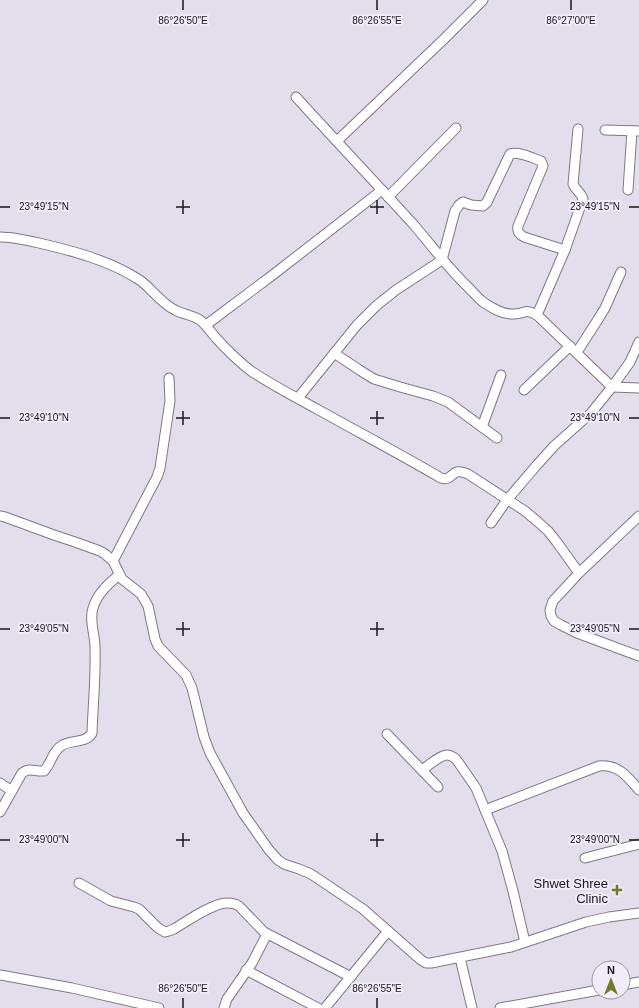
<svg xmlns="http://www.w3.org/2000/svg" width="639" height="1008" viewBox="0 0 639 1008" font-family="Arial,sans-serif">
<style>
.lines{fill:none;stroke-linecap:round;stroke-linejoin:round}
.minor-casing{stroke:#7e7886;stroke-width:11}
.minor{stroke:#fff;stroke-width:9}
.ticks{fill:none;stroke:#19171c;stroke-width:1.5}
.poi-dot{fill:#707b27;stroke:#f1ebfa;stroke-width:1.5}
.labels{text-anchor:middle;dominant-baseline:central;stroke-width:4;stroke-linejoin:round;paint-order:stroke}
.poi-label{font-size:13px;fill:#19171c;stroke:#f1ebfa;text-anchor:end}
.ticks-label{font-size:10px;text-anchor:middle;fill:#19171c;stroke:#f1ebfa;stroke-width:4;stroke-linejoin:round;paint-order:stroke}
</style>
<rect width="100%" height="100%" fill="#e4deec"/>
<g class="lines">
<g class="minor-casing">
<g id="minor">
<path d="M 296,97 C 335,140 375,182 414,225 C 432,246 448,268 468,287 C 473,292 478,298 483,302 C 492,308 503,315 514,314 C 525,314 525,308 537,315 L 612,387 L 639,388"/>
<polyline points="605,130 639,131"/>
<polyline points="337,141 443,40 483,0"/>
<polyline points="628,190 632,131"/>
<polyline points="388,197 456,128"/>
<path d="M 0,237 C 13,237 26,240 39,243 C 73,251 108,260 138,279 C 151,287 160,303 175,310 C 182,314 193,315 200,320 C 206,325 211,332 216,338 C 227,350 238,361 251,371 C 272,385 295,397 317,409 C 358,432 400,454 441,478 C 454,482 450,466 468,474 L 525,511 L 538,522 L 548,531 L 556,541 L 579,573"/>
<path d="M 537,315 L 565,250 L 583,199 C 581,192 575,190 573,184 L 578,129"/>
<polyline points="206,325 274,274 382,190"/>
<polyline points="577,352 597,321 605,308 621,272"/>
<polyline points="334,353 361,371 374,379 400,387 433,396 448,402 497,438"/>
<polyline points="524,390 570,346"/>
<path d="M 298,398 L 357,325 L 376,306 L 396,290 L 442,260 L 455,211 L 459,205 L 463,202 L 471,205 L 483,206 L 487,202 L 510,154 C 518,151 533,158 541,161 L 543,166 L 518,226 C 517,232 519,234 524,237 L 565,250"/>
<polyline points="482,427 501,375"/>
<polyline points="0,516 5,517 54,535 75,542 100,551 105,554 113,561 122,579 141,594 148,606 155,639 158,646 186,675 192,688 204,737 210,753 243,813 269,850 278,860 284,864 299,869 311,874 363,909 421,960 426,963 431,963 511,947 586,922 609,917 639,913"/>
<polyline points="639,516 579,573 553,601 550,610 551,616 554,621 561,625 577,633 639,656"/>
<polyline points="491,523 507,500 536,466 554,446 591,413 612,387 630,362 639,342"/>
<polyline points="113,561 157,477 160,468 170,401 169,378"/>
<polyline points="387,734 438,787"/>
<path d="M 422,770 C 428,766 440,755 447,755 C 451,755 453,757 456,759 L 476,788 L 502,851 L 513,891 L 525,942"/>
<polyline points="0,783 12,791"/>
<path d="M 485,810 L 599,766 C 618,764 627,776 639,790"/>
<path d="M 0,812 L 22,773 C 30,767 35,772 44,771 C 51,764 52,752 61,746 C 71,739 86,744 92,733 C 93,704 96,676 95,647 C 95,635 89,620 93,608 C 97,594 108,584 119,575"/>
<polyline points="585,858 639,844"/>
<path d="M 79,883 L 111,901 L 134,907 L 139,909 L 158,928 L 165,932 L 169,931 L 174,929 C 187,921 213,903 227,903 C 232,903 236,904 239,906 L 264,932 L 351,977"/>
<polyline points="460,958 472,1008"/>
<polyline points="246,970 318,1008"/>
<polyline points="0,975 72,988 159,1008"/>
<polyline points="623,985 639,982"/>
<polyline points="224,1008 227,999 252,963 267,934"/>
<polyline points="325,1008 388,931"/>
<polyline points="500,1008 599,990"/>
</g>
</g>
<use href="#minor" class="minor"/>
</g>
<path class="ticks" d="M 183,0 L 183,10M 377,0 L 377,10M 571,0 L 571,10M 183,200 L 183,214M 377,200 L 377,214M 0,207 L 10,207M 176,207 L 190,207M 370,207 L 384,207M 629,207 L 639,207M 183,411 L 183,425M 377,411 L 377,425M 0,418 L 10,418M 176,418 L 190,418M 370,418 L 384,418M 629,418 L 639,418M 183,622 L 183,636M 377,622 L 377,636M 0,629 L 10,629M 176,629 L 190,629M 370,629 L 384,629M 629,629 L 639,629M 183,833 L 183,847M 377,833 L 377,847M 0,840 L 10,840M 176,840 L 190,840M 370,840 L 384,840M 629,840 L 639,840M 183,998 L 183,1008M 377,998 L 377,1008"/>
<path class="poi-dot" d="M615 884h4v4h4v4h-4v4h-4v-4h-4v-4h4z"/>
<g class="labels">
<g class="poi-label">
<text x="608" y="883">Shwet Shree<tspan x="608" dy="15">Clinic</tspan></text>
</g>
</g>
<g class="ticks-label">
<text x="183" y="24">86°26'50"E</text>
<text x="377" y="24">86°26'55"E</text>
<text x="571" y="24">86°27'00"E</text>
<text x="44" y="210">23°49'15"N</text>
<text x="595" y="210">23°49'15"N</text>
<text x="44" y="421">23°49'10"N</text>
<text x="595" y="421">23°49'10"N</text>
<text x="44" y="632">23°49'05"N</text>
<text x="595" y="632">23°49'05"N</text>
<text x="44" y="843">23°49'00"N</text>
<text x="595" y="843">23°49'00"N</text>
<text x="183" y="992">86°26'50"E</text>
<text x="377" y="992">86°26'55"E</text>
</g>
<g transform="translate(611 980)"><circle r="19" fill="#f1ebfa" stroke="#9b96a1"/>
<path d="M0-3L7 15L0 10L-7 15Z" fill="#707b27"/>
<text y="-6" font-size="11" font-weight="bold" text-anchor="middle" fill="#19171c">N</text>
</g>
</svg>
